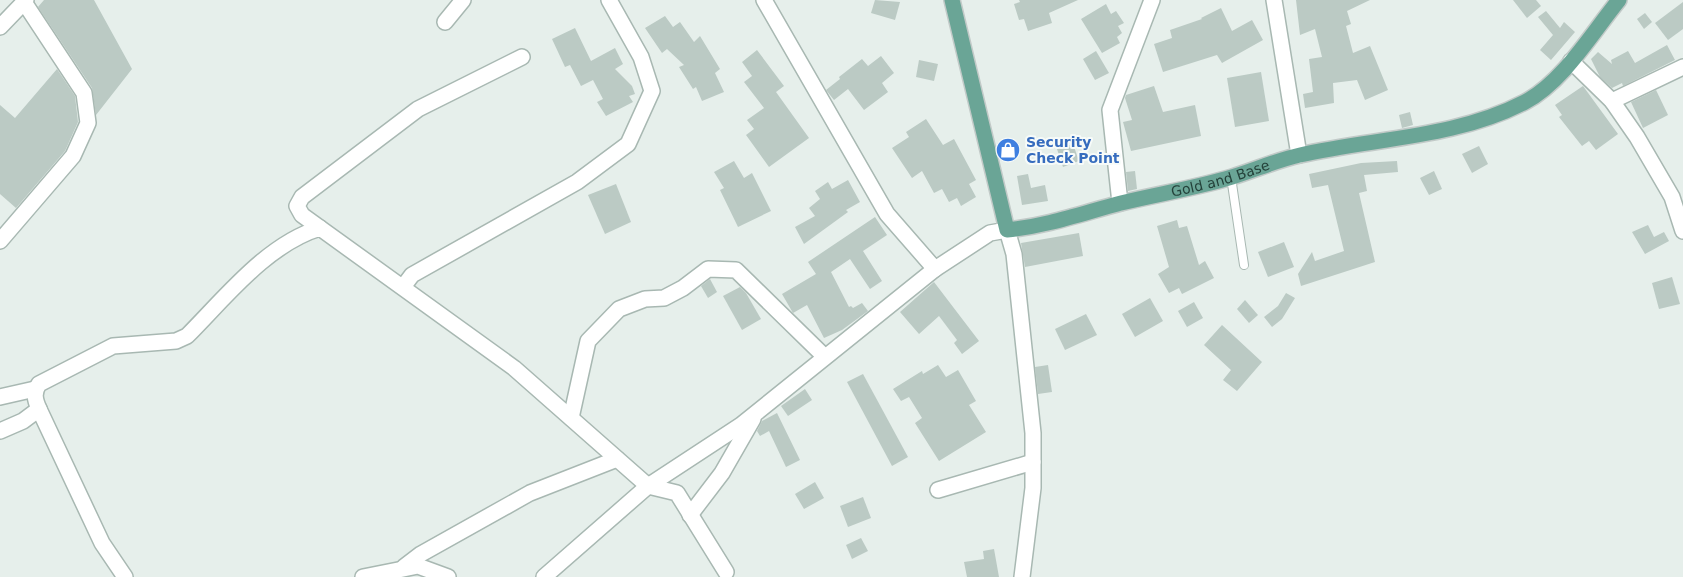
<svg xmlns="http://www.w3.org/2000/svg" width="1683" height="577" viewBox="0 0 1683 577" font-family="'DejaVu Sans',sans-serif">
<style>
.building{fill:#bbcac4}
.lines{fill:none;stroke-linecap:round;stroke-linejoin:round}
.lane-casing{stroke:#a8b8b2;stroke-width:10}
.street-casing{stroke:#a8b8b2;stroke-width:18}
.primary-casing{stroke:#c2cac8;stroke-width:18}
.lane{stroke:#fff;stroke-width:8}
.street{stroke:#fff;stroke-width:15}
.primary{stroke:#6aa596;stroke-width:15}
.labels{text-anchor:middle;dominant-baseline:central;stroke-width:4;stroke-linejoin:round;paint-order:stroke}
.shop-label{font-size:14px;font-weight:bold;fill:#366cbe;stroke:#f7fbf9;text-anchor:start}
.street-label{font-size:14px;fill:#24423a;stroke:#f7fbf9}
</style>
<rect width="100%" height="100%" fill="#e6efeb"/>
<g class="building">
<polygon points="44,0 94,0 132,69 96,115 92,88 38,7"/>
<polygon points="875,0 900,2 895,20 871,13"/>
<polygon points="1019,0 1078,0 1049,13 1052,23 1028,31 1024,19 1019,20 1014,4 1020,2"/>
<polygon points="1296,0 1370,0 1347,11 1351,24 1346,26 1353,53 1370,46 1388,90 1365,100 1357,80 1333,83 1334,103 1305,108 1303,94 1313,92 1309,59 1322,57 1315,29 1300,35"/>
<polygon points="1513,0 1536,0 1541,6 1527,18"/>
<polygon points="1683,2 1683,29 1668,40 1655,23"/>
<polygon points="1106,4 1111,14 1116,11 1124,23 1118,26 1122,33 1117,37 1120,43 1102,53 1081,19"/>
<polygon points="1221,8 1232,31 1252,20 1263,40 1222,63 1217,55 1163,72 1154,44 1172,38 1170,30 1202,19 1201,18"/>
<polygon points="1546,11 1560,28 1564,22 1575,32 1551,60 1540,50 1553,35 1538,17"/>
<polygon points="1645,13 1652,22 1644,29 1637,19"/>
<polygon points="665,16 673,27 680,22 694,42 700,36 720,69 715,73 724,92 702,101 696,87 693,89 679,67 684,65 667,49 662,53 645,28"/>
<polygon points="575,28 591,61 615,48 623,64 615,69 632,86 635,94 629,96 633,102 606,116 597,102 603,99 593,80 581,86 570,65 565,67 552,39"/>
<polygon points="1667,45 1675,60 1623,86 1622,83 1612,88 1600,77 1591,59 1598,52 1612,64 1611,60 1628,51 1635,63"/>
<polygon points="757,50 784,86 776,92 809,138 769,167 746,135 754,129 747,120 764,108 744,82 752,76 742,62"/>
<polygon points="1096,51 1109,73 1095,80 1083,59"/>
<polygon points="881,56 894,73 882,83 888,92 864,110 848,89 834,100 826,90 840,79 839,77 862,59 868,66"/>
<polygon points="919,60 938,64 934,81 916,77"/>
<polygon points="57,69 75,96 78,122 65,151 16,208 0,194 0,105 15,118"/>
<polygon points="1261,72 1269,121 1235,127 1227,78"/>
<polygon points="1154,86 1163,112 1195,105 1201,136 1131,151 1123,122 1132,120 1125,98 1126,95"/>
<polygon points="1583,86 1618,134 1596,150 1589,141 1582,146 1559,117 1562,115 1555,105"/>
<polygon points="1656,90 1668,115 1643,128 1631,102"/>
<polygon points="1410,112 1413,125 1402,128 1399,115"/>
<polygon points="926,119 943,145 954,139 976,180 969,184 976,197 961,206 957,198 949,202 942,189 934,193 922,171 912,178 892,148 909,137 906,132"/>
<polygon points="1073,144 1079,161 1063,167 1057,149"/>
<polygon points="1479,146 1488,164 1472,173 1462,154"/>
<polygon points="734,161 744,178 752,173 771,211 738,227 720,190 724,188 714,172"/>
<polygon points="1397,161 1398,172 1364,175 1367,191 1359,193 1375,262 1301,286 1298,274 1312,252 1315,261 1344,251 1328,185 1312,188 1309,174 1361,163"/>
<polygon points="1135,171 1137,189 1128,191 1126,172"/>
<polygon points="1434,171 1442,189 1429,195 1420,178"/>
<polygon points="1028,174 1031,188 1045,185 1048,201 1022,205 1017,176"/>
<polygon points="848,180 860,202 846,210 848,212 804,244 795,227 815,216 809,208 820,199 815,191 828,182 832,189"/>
<polygon points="616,184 631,222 605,234 588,195"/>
<polygon points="875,217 887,235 863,251 882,281 870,289 850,259 831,272 849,307 851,306 853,308 862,303 868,311 842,330 824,338 807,305 793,313 782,294 816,274 808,262"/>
<polygon points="1177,220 1179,228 1187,226 1199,265 1205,261 1214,278 1182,294 1179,288 1169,293 1158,274 1169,267 1157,226"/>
<polygon points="1648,225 1654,237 1664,232 1669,241 1645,254 1632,232"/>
<polygon points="1079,233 1083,256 1025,267 1021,243"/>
<polygon points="1284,242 1294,267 1268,277 1258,252"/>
<polygon points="1672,277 1680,304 1659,309 1652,283"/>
<polygon points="710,279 717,292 708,298 701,286"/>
<polygon points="934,282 979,341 962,354 954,343 957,340 939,316 919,334 900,312"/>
<polygon points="740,287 746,293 761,319 742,330 723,296"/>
<polygon points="1286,293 1295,298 1282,319 1272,327 1264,317 1278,306"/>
<polygon points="1150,298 1163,321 1135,337 1122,314"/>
<polygon points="1245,300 1258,315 1249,323 1237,309"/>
<polygon points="1194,302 1203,318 1187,327 1178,311"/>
<polygon points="1086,314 1097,335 1065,350 1055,329"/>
<polygon points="1222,325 1262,362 1237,391 1223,380 1231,370 1204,345"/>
<polygon points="938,365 946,377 958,370 976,401 969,405 986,432 939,461 915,423 922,418 909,397 901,401 893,389 922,371 923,374"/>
<polygon points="1048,365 1052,392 1038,394 1035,367"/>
<polygon points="863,374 908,457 892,466 847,382"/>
<polygon points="805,389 812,400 788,416 781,406"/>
<polygon points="777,413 800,460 786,467 769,431 760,436 757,431 762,421"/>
<polygon points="815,482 824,498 804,509 795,494"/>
<polygon points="863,497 871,518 848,527 840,506"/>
<polygon points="861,538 868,551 852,559 846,545"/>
<polygon points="994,549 999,577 967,577 964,562 984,559 983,551"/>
</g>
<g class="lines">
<g class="lane-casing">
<polyline id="lane" points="1231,177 1244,265"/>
</g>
<g class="street-casing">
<g id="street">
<polyline points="764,0 887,214 935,269"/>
<polyline points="1274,0 1299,155"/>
<polyline points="445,22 463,0"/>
<polyline points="0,27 26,0"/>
<polyline points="1571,61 1612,101 1637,137 1672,197 1683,231"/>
<polyline points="1612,101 1683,67"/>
<polyline points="1120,203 1110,110 1152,0"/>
<polyline points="320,228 302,215 297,206 302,197 418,109 522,57"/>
<polyline points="0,241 73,156 88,123 84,93 24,2"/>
<polyline points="403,287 412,275 577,182 628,144 652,91 641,57 609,0"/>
<polyline points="0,397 35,389"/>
<polyline points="571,418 588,341 619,309 645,299 664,298 683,288 708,269 736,270 824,356"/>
<polyline points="0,431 23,421 39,409"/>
<polyline points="938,490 1033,462"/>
<polyline points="690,515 722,473 753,419"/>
<polyline points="404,567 421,554 530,493 617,459"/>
<path d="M 125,577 L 102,543 L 39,409 C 35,400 33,393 39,384 L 113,346 L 176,341 L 187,336 C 225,298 267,244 320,228 L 514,368 L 648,486 L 677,493 L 726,572"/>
<polyline points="363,577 418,566 448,577"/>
<polyline points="544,577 648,486 741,425 935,269 990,233 1007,230 1014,254 1033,433 1033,488 1022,577"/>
</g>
</g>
<g class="primary-casing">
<g id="primary">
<path id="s1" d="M 952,0 L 1007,230 C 1047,226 1083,213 1121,203 C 1158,194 1196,188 1232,177 C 1255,170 1277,160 1300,155 C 1375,138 1456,138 1525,102 C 1563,82 1592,33 1619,0"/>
</g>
</g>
<use href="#lane" class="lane"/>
<use href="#street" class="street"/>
<use href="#primary" class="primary"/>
</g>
<defs>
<g id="shop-disc" transform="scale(1.25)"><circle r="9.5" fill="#3f7fe0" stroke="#f7fbf9"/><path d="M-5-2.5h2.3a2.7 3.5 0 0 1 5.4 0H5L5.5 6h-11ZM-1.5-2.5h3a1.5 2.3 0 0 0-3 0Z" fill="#fff"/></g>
</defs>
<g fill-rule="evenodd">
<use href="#shop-disc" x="1008" y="150"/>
</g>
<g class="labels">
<g class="shop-label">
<text x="1026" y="142">Security<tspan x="1026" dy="16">Check Point</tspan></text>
</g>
<g class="street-label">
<text stroke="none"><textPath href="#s1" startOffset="456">Gold and Base</textPath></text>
</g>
</g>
</svg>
